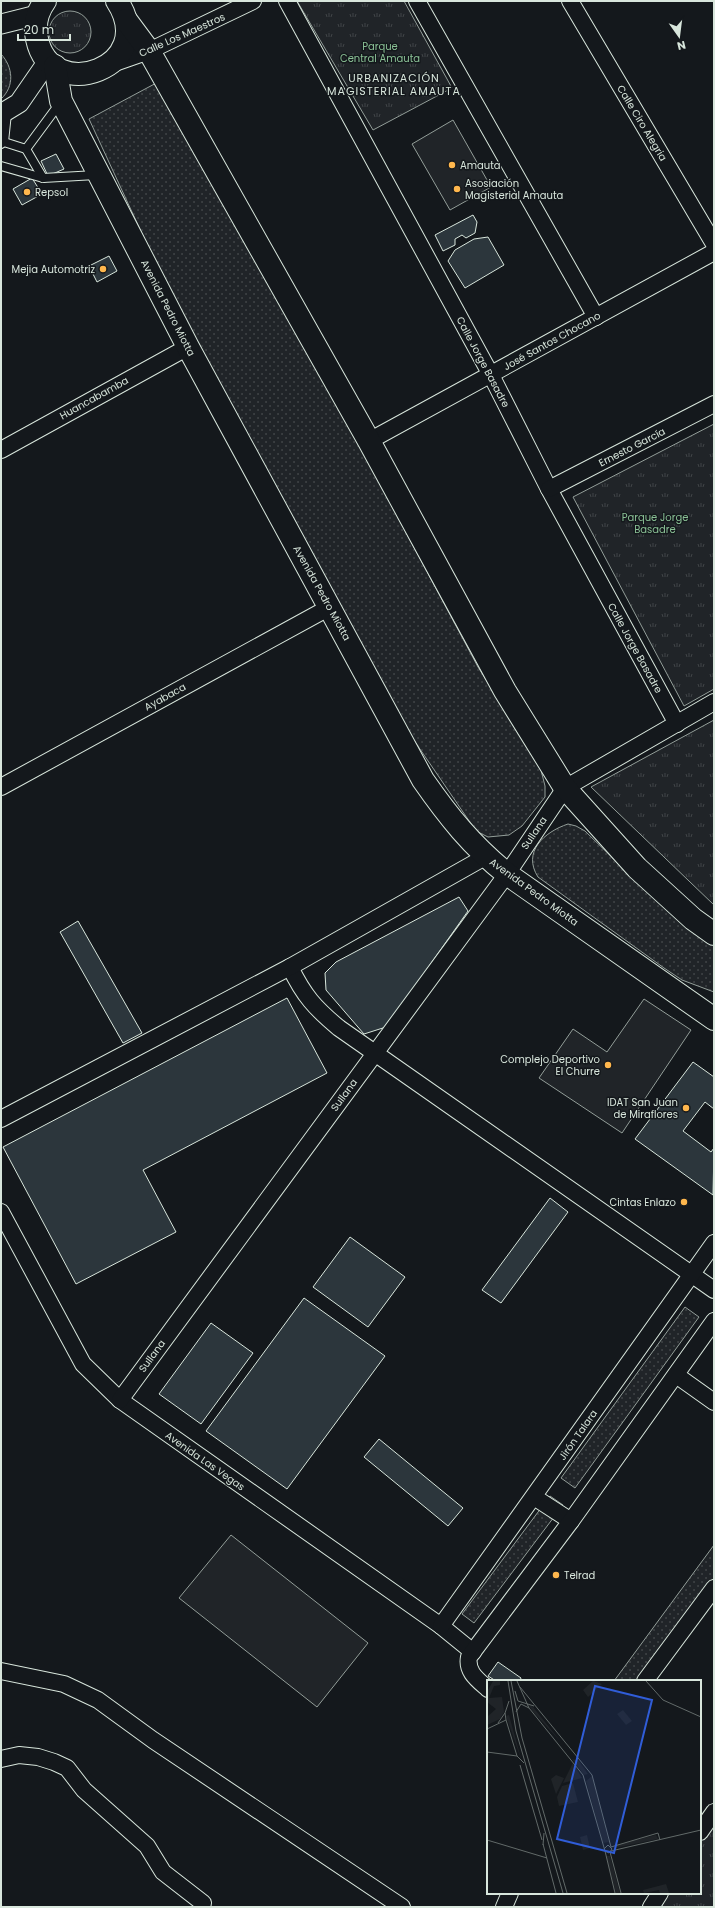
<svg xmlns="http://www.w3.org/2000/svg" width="715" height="1908" viewBox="0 0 715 1908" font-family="Poppins,sans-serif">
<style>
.grass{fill:url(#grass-dots);stroke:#939e99}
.park{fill:url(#park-tufts);stroke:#939e99}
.pitch{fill:#202428;stroke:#939e99}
.building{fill:#2c363c;stroke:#d8e6dc}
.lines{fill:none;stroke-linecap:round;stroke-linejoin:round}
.service-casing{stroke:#d8e6dc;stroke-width:10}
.minor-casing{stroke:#d8e6dc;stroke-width:18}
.tertiary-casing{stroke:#d8e6dc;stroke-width:21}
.secondary-casing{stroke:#d8e6dc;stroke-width:24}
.service{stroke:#14181c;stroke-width:8}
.minor{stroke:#14181c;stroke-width:16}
.tertiary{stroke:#14181c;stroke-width:19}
.secondary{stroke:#14181c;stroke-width:22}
.poi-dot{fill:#ffb74d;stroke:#14181c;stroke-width:1.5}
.labels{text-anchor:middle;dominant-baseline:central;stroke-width:3;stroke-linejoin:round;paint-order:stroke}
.street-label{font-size:10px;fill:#d8e6dc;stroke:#14181c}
.park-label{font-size:10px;fill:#8ac095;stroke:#14181c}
.poi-label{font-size:10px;fill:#d8e6dc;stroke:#14181c;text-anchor:start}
.neighbourhood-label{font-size:11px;letter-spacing:1px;fill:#d8e6dc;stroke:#14181c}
.inset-road{fill:none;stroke:#626a69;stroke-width:1}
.view{fill:#305dd8;fill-opacity:0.15;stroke:#305dd8;stroke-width:2}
.inset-edge{fill:none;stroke:#d8e6dc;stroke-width:2}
</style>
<defs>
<pattern id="grass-dots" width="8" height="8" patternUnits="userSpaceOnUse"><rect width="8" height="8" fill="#202428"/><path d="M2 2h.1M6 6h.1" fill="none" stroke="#404447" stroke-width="1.8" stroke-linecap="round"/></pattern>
<pattern id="park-tufts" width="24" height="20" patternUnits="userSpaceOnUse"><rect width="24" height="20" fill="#202428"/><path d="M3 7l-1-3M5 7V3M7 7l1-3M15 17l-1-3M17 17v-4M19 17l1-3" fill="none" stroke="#404447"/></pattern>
</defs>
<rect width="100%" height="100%" fill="#14181c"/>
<g class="grass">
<path d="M 1,54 C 13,67 15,86 1,99 Z"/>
<polygon points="160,81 309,351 478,667 540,766 545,786 545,797 522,826 509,835 488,837 476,831 411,736 175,305 89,119"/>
<path d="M 568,824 L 576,826 L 585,831 L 626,871 L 714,940 L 714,992 L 682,980 L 664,968 L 538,877 C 522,852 544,832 568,824 Z"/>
<polygon points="685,1307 699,1317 575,1488 561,1478"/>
<polygon points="550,1496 563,1505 474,1623 462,1614"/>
<polygon points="714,1545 714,1578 638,1681 614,1681"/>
</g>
<g class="park">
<polygon points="297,1 404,1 452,88 373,130"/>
<circle cx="70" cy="32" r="21"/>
<polygon points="714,424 714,689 684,706 573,497"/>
<polygon points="714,720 714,905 591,787"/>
<polygon points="714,1822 714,1907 661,1907 669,1893 700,1893 700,1841"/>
</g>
<g class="pitch">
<polygon points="453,120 491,187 450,210 412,144"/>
<polygon points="644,999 691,1030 622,1133 539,1078 573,1029 607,1052"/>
<polygon points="231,1535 368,1643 317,1707 179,1598"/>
</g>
<g class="building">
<polygon points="56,154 64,169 48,176 41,161"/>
<polygon points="32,178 42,194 22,205 13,189"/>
<polygon points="473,215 477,222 475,233 466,238 462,235 455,239 455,245 443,251 435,235"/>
<polygon points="488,237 504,265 465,288 448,261 455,250 474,239"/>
<polygon points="109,256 117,271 97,282 89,266"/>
<polygon points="459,897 468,911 386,1027 364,1034 326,990 325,973 336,962"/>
<polygon points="78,921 142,1033 123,1043 60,932"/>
<polygon points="287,998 327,1073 143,1170 176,1232 76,1284 3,1147"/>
<polygon points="693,1062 714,1077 714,1109 705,1102 683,1131 711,1152 714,1148 713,1195 635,1139"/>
<polygon points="550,1198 568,1212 501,1303 482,1290"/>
<polygon points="350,1237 405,1277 368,1327 313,1287"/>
<polygon points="304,1298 385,1356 287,1489 206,1431"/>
<polygon points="211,1323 253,1353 201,1424 159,1394"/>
<polygon points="379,1439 463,1508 448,1526 364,1457"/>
<polygon points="498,1662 521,1678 520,1681 496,1681 488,1676"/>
</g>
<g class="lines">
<g class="service-casing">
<g id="service">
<polyline points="4,142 26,149"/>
<polyline points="1,144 4,142 7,113"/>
<polyline points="1,166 43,178 96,175"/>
<polyline points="43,178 26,149 60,103"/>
</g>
</g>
<g class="minor-casing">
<g id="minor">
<polyline points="287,1 491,375 549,489 677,724"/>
<polyline points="417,1 596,317"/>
<polyline points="570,1 714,244"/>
<polyline points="109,65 149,51 253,1"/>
<polyline points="369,441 714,252"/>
<polyline points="1,450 188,347"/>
<polyline points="549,489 714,404"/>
<polyline points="1,787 330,607"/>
<path d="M 290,967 C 304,996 315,1008 339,1028 L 714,1290"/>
<polyline points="1,1119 290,967 485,857"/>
<polyline points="1,1212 83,1364 120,1400 441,1626 473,1652"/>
<polyline points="676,1375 714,1402"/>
<polyline points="120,1400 507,874 565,788 714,702"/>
<polyline points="534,1497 571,1521"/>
<polyline points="441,1626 714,1243"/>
<polyline points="1,1671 64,1684 98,1700 153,1740 402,1907"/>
<polyline points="645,1681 714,1588"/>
<path d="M 488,1689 C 478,1680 466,1672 469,1657 L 571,1521 L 714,1321"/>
<polyline points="1,1759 19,1755 38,1757 54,1762 67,1768 84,1790 147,1846 163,1872 203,1903"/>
<polyline points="700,1832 714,1812"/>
<polyline points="504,1907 510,1893"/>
<polyline points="651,1907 660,1893"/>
</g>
</g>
<g class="tertiary-casing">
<g id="tertiary">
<polyline points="1,24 37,15"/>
<polyline points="1,114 19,103 48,61"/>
</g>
</g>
<g class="secondary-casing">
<g id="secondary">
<path d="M 45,1 C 37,12 34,25 37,39 C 51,106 160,67 117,1"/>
<polyline points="126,20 149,51 369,441 505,691 565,788 637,868 693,919 714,934"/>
<path d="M 55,66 L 61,101 L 188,347 L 423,780 C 448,816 472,846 507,874 L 714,1019"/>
</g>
</g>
<use href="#service" class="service"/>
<use href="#minor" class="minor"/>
<use href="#tertiary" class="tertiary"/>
<use href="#secondary" class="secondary"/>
</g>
<g class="poi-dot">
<circle cx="452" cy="165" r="4"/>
<circle cx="457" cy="189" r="4"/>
<circle cx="27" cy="192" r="4"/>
<circle cx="103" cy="269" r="4"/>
<circle cx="608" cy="1065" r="4"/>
<circle cx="686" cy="1108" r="4"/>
<circle cx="684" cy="1202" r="4"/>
<circle cx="556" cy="1575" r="4"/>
</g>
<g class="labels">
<g class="street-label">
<text transform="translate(182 35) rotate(-24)">Calle Los Maestros</text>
<text transform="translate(642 123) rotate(59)">Calle Ciro Alegria</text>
<text transform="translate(168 308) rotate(63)">Avenida Pedro Miotta</text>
<text transform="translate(552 341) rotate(-29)">José Santos Chocano</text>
<text transform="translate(483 362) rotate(62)">Calle Jorge Basadre</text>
<text transform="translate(94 398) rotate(-29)">Huancabamba</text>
<text transform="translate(632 447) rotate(-27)">Ernesto García</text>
<text transform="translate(322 593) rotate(61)">Avenida Pedro Miotta</text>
<text transform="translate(635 648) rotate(61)">Calle Jorge Basadre</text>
<text transform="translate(165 697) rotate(-29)">Ayabaca</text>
<text transform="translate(534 833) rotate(-56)">Sullana</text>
<text transform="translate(534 892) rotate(36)">Avenida Pedro Miotta</text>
<text transform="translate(344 1095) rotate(-54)">Sullana</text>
<text transform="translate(152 1356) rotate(-54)">Sullana</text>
<text transform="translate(578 1435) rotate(-55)">Jirón Talara</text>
<text transform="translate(205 1461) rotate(35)">Avenida Las Vegas</text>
</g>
<g class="park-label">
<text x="380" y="46">Parque<tspan x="380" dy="12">Central Amauta</tspan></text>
<text x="655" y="517">Parque Jorge<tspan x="655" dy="12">Basadre</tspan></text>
</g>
<g class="poi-label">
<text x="460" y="165">Amauta</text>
<text x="465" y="183">Asosiación<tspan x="465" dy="12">Magisterial Amauta</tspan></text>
<text x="35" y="192">Repsol</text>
<text x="95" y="269" text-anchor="end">Mejia Automotriz</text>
<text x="600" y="1059" text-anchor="end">Complejo Deportivo<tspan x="600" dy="12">El Churre</tspan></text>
<text x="678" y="1102" text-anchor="end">IDAT San Juan<tspan x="678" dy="12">de Miraflores</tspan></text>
<text x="676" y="1202" text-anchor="end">Cintas Enlazo</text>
<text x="564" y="1575">Telrad</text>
</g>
<g class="neighbourhood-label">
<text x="394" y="78">URBANIZACIÓN<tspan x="394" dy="13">MAGISTERIAL AMAUTA</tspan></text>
</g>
</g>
<g transform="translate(487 1680)">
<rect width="214" height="214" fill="#14181c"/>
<path d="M 41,24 L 46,27 L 74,62 L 46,32 ZM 22,35 L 35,82 L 19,36 ZM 85,79 L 92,81 L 101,94 L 97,95 ZM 105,96 L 122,162 L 116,163 L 99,101 ZM 169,155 L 171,159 L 128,168 L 129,165 Z" fill="#202428"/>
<path d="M 6,1 L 13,1 L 13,5 L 7,6 L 2,18 L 15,17 L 17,32 L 13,39 L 0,45 L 0,37 L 9,29 L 0,22 L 0,12 ZM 106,1 L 115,4 L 101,17 L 96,10 ZM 86,83 L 95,98 L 76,103 ZM 69,95 L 77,98 L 69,114 L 64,99 ZM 86,103 L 91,122 L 72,126 L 70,117 L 75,106 ZM 100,155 L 103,168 L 96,170 L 93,157 ZM 119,176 L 123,176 L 133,213 L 129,213 ZM 179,204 L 182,213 L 173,213 L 172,210 L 157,213 L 156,210 Z" fill="#202428"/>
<path d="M 136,30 L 145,41 L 139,45 L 130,34 Z" fill="#202428"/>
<path class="inset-road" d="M 21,1 L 29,51 L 76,213M 24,1 L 35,58 L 80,213M 30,1 L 42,28 L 96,95 L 118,171 L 122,173 L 125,169 L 121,165 L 117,169M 159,1 L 176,20 L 214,37M 33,7 L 105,95 L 124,167M 28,11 L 31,21 L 47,26M 29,32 L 34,24 L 42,28M 19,40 L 30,76M 11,43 L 18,33M 0,49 L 19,40 L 18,33 L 22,21M 0,72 L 30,76 L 37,83M 33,85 L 55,160M 0,160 L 60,178M 56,164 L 69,213M 56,165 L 57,153M 124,167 L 171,153 L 173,160M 118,171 L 128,213M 124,171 L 214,150M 123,172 L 134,213"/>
<path class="view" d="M 108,6 L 165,20 L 127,173 L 70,159 Z"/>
<rect width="214" height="214" class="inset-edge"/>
</g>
<rect width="715" height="1908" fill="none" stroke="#d8e6dc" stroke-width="4"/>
<g transform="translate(679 36) rotate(166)" stroke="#14181c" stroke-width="3" paint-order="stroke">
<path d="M0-3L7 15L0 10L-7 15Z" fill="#d8e6dc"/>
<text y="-6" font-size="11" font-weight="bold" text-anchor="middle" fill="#d8e6dc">N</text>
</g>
<path d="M18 34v6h52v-6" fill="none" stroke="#d8e6dc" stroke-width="2"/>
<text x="24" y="34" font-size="12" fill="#d8e6dc" stroke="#14181c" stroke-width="3" paint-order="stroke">20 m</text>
</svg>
